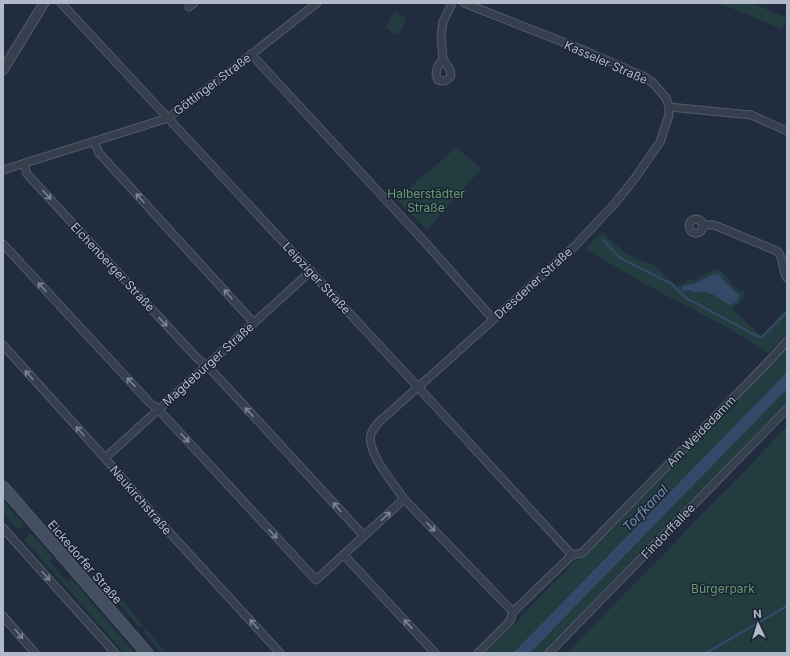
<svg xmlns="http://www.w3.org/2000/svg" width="790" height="656" viewBox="0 0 790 656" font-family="Inter,sans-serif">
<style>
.green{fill:#233c3f}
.water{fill:#344867}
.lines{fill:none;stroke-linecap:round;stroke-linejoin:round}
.stream{stroke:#344867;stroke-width:2.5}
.minor-casing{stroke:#515a69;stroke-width:9}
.tertiary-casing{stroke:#515a69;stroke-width:11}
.secondary-casing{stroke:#515a69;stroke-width:13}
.minor{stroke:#353f4e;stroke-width:7}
.tertiary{stroke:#353f4e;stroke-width:9}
.secondary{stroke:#434e61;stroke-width:11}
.oneway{stroke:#798392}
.labels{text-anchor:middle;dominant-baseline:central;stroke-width:3;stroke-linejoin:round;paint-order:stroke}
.street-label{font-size:12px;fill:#b1bac9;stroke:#1b2433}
.park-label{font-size:12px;fill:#669c73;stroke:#1b2433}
.water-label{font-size:13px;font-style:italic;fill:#7690b3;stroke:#1b2433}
</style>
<rect width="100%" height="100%" fill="#212d3e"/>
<g class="green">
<polygon points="719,3 752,3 787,18 782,29"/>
<polygon points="394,11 405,18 406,21 398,35 385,27"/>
<polygon points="457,147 481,169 427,230 396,199"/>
<path d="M 602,232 L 625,253 L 655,266 L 677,287 C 680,285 684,281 688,280 C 693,279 689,281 694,280 C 703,277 712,265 722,272 C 732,280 730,287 745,292 C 746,301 738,304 731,308 L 761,336 L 787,309 L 787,333 L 768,353 L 725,326 L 661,293 L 585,249 Z"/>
<polygon points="787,345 787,372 513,653 486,653 576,560 582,558 674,464"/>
<polygon points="787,389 787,402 544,653 530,653"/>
<polygon points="787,427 787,653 567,653"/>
<polygon points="3,501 24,525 18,530 3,512"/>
<polygon points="56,526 86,560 84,562 54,528"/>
<polygon points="31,533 53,558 49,561 67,581 71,578 135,653 124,653 24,539"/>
<polygon points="106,582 143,625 140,628 103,585"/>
<polygon points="146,629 167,653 162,653 143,631"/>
</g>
<g class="water">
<path d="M 716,274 L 719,275 L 734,291 L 740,295 L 737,302 L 730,305 C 719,300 709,288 696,293 L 689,290 L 684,291 L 682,290 L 682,287 C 687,283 692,285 698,282 C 705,279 708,275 716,274 Z"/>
<polygon points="787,372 787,389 530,653 513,653"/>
</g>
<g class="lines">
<g class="stream">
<polyline points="603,240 620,258 672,284 686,298 761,338 787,312"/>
<polyline points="706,653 787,606"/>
</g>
<g class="minor-casing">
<g id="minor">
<polyline points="61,3 418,387 572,555"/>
<path d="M 464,3 L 588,52 L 643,76 L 653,83 L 666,98 L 669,107 L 669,115 L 660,142 L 635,178 L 616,202 L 576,245 L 434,373 L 380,421 C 376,425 373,429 371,434 C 366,452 394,484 404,499 L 513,612"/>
<polyline points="189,7 194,3"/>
<polyline points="251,54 423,240 493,319"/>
<path d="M 443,59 L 437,68 L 436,75 L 438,80 C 444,82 447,81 451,76 L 450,70 L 443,59 L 441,36 L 443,22 L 452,3"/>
<polyline points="669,107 751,115 787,131"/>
<polyline points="94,141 99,153 254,323"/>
<polyline points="24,164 27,174 195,356 214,373 364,536"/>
<polyline points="3,170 168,118 234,68 317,3"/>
<circle cx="696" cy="226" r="7"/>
<path d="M 702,225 L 714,225 L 777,251 C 785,259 781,269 787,278"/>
<polyline points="3,244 150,403 158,409 316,580 404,499"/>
<polyline points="3,345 105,458 158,520 280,653"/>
<polyline points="105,458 311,271"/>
<polyline points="3,528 115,653"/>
<polyline points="344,555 435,653"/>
<polyline points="3,616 35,653"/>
<polyline points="478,653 510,621 513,612 572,555 582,553 771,359 787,341"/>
<polyline points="549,653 787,409"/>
</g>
</g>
<g class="tertiary-casing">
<polyline id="tertiary" points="3,70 44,3"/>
</g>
<g class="secondary-casing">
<polyline id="secondary" points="3,487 147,653"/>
</g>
<use href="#minor" class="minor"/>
<use href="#tertiary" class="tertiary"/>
<use href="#secondary" class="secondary"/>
</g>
<defs><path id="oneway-shaft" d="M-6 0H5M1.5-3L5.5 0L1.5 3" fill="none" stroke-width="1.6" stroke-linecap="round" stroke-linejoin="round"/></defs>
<g class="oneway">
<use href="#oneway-shaft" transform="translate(47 195) rotate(47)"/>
<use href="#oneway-shaft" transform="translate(140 198) rotate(-132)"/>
<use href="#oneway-shaft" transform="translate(42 287) rotate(-133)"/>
<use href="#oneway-shaft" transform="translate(228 294) rotate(-132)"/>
<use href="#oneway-shaft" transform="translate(163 322) rotate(47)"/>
<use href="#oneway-shaft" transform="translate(29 375) rotate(-132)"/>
<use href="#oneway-shaft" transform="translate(131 382) rotate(-133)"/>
<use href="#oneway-shaft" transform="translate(249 412) rotate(-133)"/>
<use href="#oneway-shaft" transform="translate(80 431) rotate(-132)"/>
<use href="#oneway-shaft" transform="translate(185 438) rotate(47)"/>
<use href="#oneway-shaft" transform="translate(337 507) rotate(-132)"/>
<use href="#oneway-shaft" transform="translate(386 516) rotate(-43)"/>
<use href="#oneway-shaft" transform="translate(431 527) rotate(46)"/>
<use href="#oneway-shaft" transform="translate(273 534) rotate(47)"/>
<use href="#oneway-shaft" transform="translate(46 576) rotate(48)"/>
<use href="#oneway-shaft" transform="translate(254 624) rotate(-132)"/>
<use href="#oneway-shaft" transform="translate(408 624) rotate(-133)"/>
<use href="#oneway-shaft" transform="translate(19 634) rotate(50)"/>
</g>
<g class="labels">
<g class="street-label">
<text transform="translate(606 62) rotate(24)">Kasseler Straße</text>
<text transform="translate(212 84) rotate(-37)">Göttinger Straße</text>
<text transform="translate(113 267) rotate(47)">Eichenberger Straße</text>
<text transform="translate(317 278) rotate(47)">Leipziger Straße</text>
<text transform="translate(533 283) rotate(-42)">Dresdener Straße</text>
<text transform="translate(208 364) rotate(-42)">Magdeburger Straße</text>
<text transform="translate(701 431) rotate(-46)">Am Weidedamm</text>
<text transform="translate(141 500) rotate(49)">Neukirchstraße</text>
<text transform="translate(668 531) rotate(-46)">Findorffallee</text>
<text transform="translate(85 562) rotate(49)">Eickedorfer Straße</text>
</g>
<g class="park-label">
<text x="426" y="193">Halberstädter<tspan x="426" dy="14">Straße</tspan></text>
<text x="723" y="588">Bürgerpark</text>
</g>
<g class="water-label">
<text transform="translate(645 508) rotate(-46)">Torfkanal</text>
</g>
</g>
<rect width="790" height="656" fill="none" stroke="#b1bac9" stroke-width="8"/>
<g transform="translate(758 624) rotate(356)" stroke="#1b2433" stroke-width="3" paint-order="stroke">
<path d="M0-3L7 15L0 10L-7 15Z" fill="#b1bac9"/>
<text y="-6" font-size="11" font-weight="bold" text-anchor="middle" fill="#b1bac9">N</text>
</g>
</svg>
